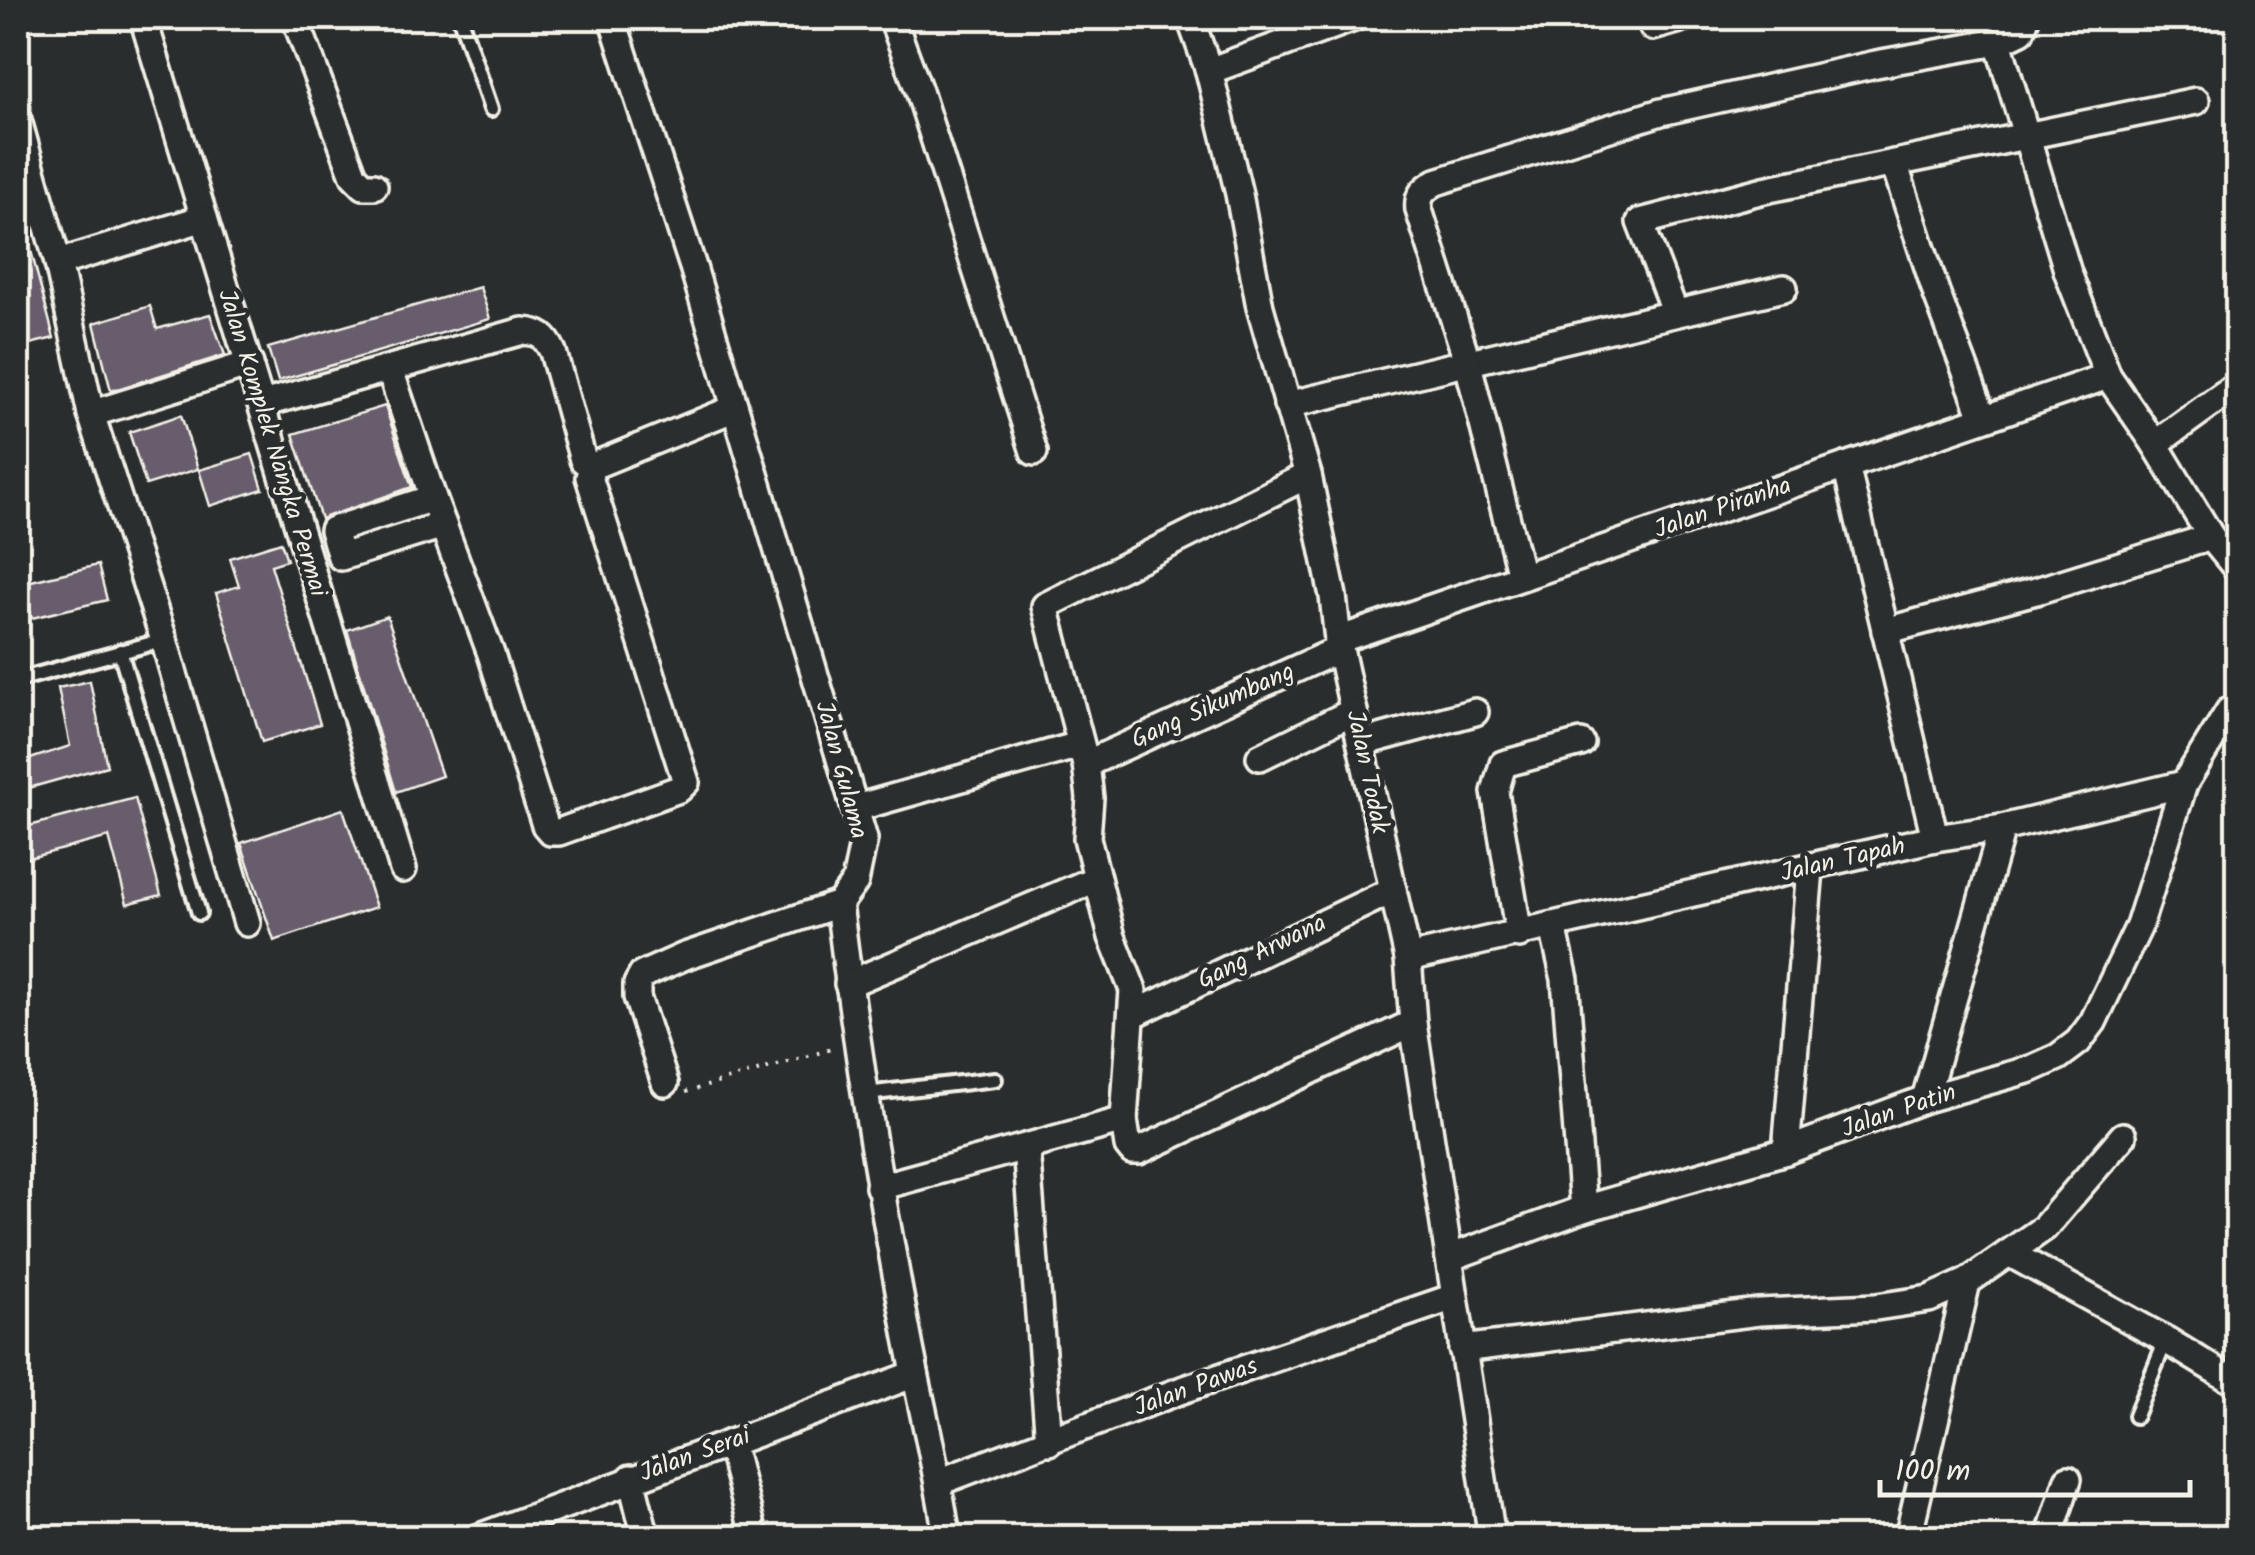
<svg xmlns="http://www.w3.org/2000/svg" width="2255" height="1555" viewBox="0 0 2255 1555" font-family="Kalam,sans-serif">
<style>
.building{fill:#685d6c;stroke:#f4f1e8;stroke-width:2.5}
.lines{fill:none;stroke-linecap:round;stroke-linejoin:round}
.lane-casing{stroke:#f4f1e8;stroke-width:20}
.street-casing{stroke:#f4f1e8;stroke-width:32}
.path{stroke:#f4f1e8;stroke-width:4;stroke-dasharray:2.5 8;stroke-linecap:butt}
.lane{stroke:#2a2d2e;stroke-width:12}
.street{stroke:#2a2d2e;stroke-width:25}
.labels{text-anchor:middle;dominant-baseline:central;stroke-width:9;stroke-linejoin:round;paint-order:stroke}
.street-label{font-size:25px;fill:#f4f1e8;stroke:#2a2d2e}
</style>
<rect width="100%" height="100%" fill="#2a2d2e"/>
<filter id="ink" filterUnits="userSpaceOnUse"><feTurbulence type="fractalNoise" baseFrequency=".01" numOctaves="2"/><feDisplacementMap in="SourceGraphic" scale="20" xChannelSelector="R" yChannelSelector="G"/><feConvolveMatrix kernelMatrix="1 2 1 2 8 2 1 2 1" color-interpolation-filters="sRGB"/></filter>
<g filter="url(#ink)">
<g class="building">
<polygon points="23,220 54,338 18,347 18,221"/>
<polygon points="480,287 490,319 278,381 268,348"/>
<polygon points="150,306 157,329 210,314 225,355 111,391 94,323"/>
<polygon points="385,406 412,487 321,519 293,434"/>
<polygon points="181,415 198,469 146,485 129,432"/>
<polygon points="252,454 263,489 210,506 199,470"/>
<polygon points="281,542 287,560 271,565 320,724 262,742 216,593 239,586 230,558"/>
<polygon points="98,565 107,600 32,618 23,583"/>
<polygon points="387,616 442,776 396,792 347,630"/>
<polygon points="90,681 107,766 18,791 18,763 70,746 58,688"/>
<polygon points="135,798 161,895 127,904 109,837 18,861 18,829"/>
<polygon points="343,809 376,907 274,941 241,843"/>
</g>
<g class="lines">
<g class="lane-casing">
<g id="lane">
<polyline points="460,18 491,109"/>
<polyline points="120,651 199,913"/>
<polyline points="18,680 153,643"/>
<polyline points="866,1094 995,1079"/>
<polyline points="2135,1416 2166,1340"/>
</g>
</g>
<g class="street-casing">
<g id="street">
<polyline points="143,18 403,869"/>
<polyline points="295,18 354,176 364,186 374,186"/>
<path d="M 612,18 L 693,267 L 864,839 L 855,882 L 839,904 C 856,1046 879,1187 906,1327 C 919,1398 937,1466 947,1538"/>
<polyline points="892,18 919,91 1034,452"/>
<polyline points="1190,18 1209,71 1239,194 1260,307 1308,475 1333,596 1338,640 1408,958 1413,1023 1492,1538"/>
<polyline points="1653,27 1684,18"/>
<polyline points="1998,42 2068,273 2108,376 2155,444 2211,537 2238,570"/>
<polyline points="1209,71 1354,18"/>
<polyline points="18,120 58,263 91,414 164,640 247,923"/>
<polyline points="1894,163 1936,292 1983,417"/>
<polyline points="58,263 204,218"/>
<polyline points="1675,313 1640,222 1764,190 2196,101"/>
<polyline points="390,370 433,498 491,654 545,825 551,832 559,832 679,789 686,782 589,477"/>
<path d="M 273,401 L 523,331 C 540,332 546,337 553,352 L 583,460"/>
<polyline points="1287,405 1784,288"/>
<polyline points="91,414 250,364"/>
<polyline points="2155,444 2238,384"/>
<polyline points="595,465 733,409"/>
<polyline points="1846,466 1935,838"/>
<polyline points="1308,475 1045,606 1086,764 1090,798 1087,838 1112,937 1133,990 1124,1120 1128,1146 1132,1151 1139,1151 1413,1023"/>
<polyline points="433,498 333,530 341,557 443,525"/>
<path d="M 1521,576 L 1467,360 L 1419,210 C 1417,195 1424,189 1436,182 L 1661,112 L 1876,64 L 1998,42 L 2021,31 L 2026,18"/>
<polyline points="1885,631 2036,591 2211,537"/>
<polyline points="1338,640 2108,376"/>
<polyline points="1361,743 1475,712"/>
<polyline points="1260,757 1354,711"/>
<polyline points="1086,764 1340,649"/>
<polyline points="856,808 1079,745"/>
<polyline points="1553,927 1565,979 1583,1209"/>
<polyline points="1519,935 1495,792 1503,764 1581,743"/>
<polyline points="1408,958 1935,838 2002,828 2184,784 2229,711 2238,717"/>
<polyline points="848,984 1096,879"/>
<polyline points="1132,1015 1393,890"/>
<polyline points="665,1083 637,997 637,984 642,975 685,956 839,904"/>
<polyline points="1925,1099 2002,828"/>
<polyline points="1026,1148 1049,1442"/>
<polyline points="1786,1151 1810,869"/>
<polyline points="879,1187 1124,1120"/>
<polyline points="2009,1253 2166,1340 2238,1384"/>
<polyline points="1449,1258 1583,1209 1786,1151 1925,1099 2031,1069 2058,1057 2078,1042 2093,1022 2139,926 2184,784"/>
<polyline points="1462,1349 1759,1312 1876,1307 1929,1299 1967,1282 2044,1228 2123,1136"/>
<polyline points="730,1443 755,1538"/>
<polyline points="631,1478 646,1538"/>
<polyline points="939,1482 1182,1390 1454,1297"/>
<polyline points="477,1538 915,1374"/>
<polyline points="1908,1538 1967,1282"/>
<polyline points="2049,1538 2068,1479"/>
</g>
</g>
<polyline class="path" points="686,1092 835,1048"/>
<use href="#lane" class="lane"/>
<use href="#street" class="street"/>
</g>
</g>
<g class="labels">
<g class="street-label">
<text transform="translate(272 443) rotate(73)">Jalan Komplek Nangka Permai</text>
<text transform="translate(1723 508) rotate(-19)">Jalan Piranha</text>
<text transform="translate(1213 706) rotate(-24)">Gang Sikumbang</text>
<text transform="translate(841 770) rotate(75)">Jalan Gulama</text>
<text transform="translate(1367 772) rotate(78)">Jalan Todak</text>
<text transform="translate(1843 860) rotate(-13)">Jalan Tapah</text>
<text transform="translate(1262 952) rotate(-26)">Gang Arwana</text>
<text transform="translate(1899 1111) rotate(-19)">Jalan Patin</text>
<text transform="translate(1196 1387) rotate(-20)">Jalan Pawas</text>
<text transform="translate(695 1455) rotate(-20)">Jalan Serai</text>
</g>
</g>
<rect width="2255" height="1555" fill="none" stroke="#2a2d2e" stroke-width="60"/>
<rect x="30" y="30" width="2195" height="1495" fill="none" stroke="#f4f1e8" stroke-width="4" filter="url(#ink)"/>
<path d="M1880 1480v15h310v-15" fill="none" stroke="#f4f1e8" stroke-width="5"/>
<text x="1895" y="1480" font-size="30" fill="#f4f1e8" stroke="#2a2d2e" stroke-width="8" paint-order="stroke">100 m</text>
</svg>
